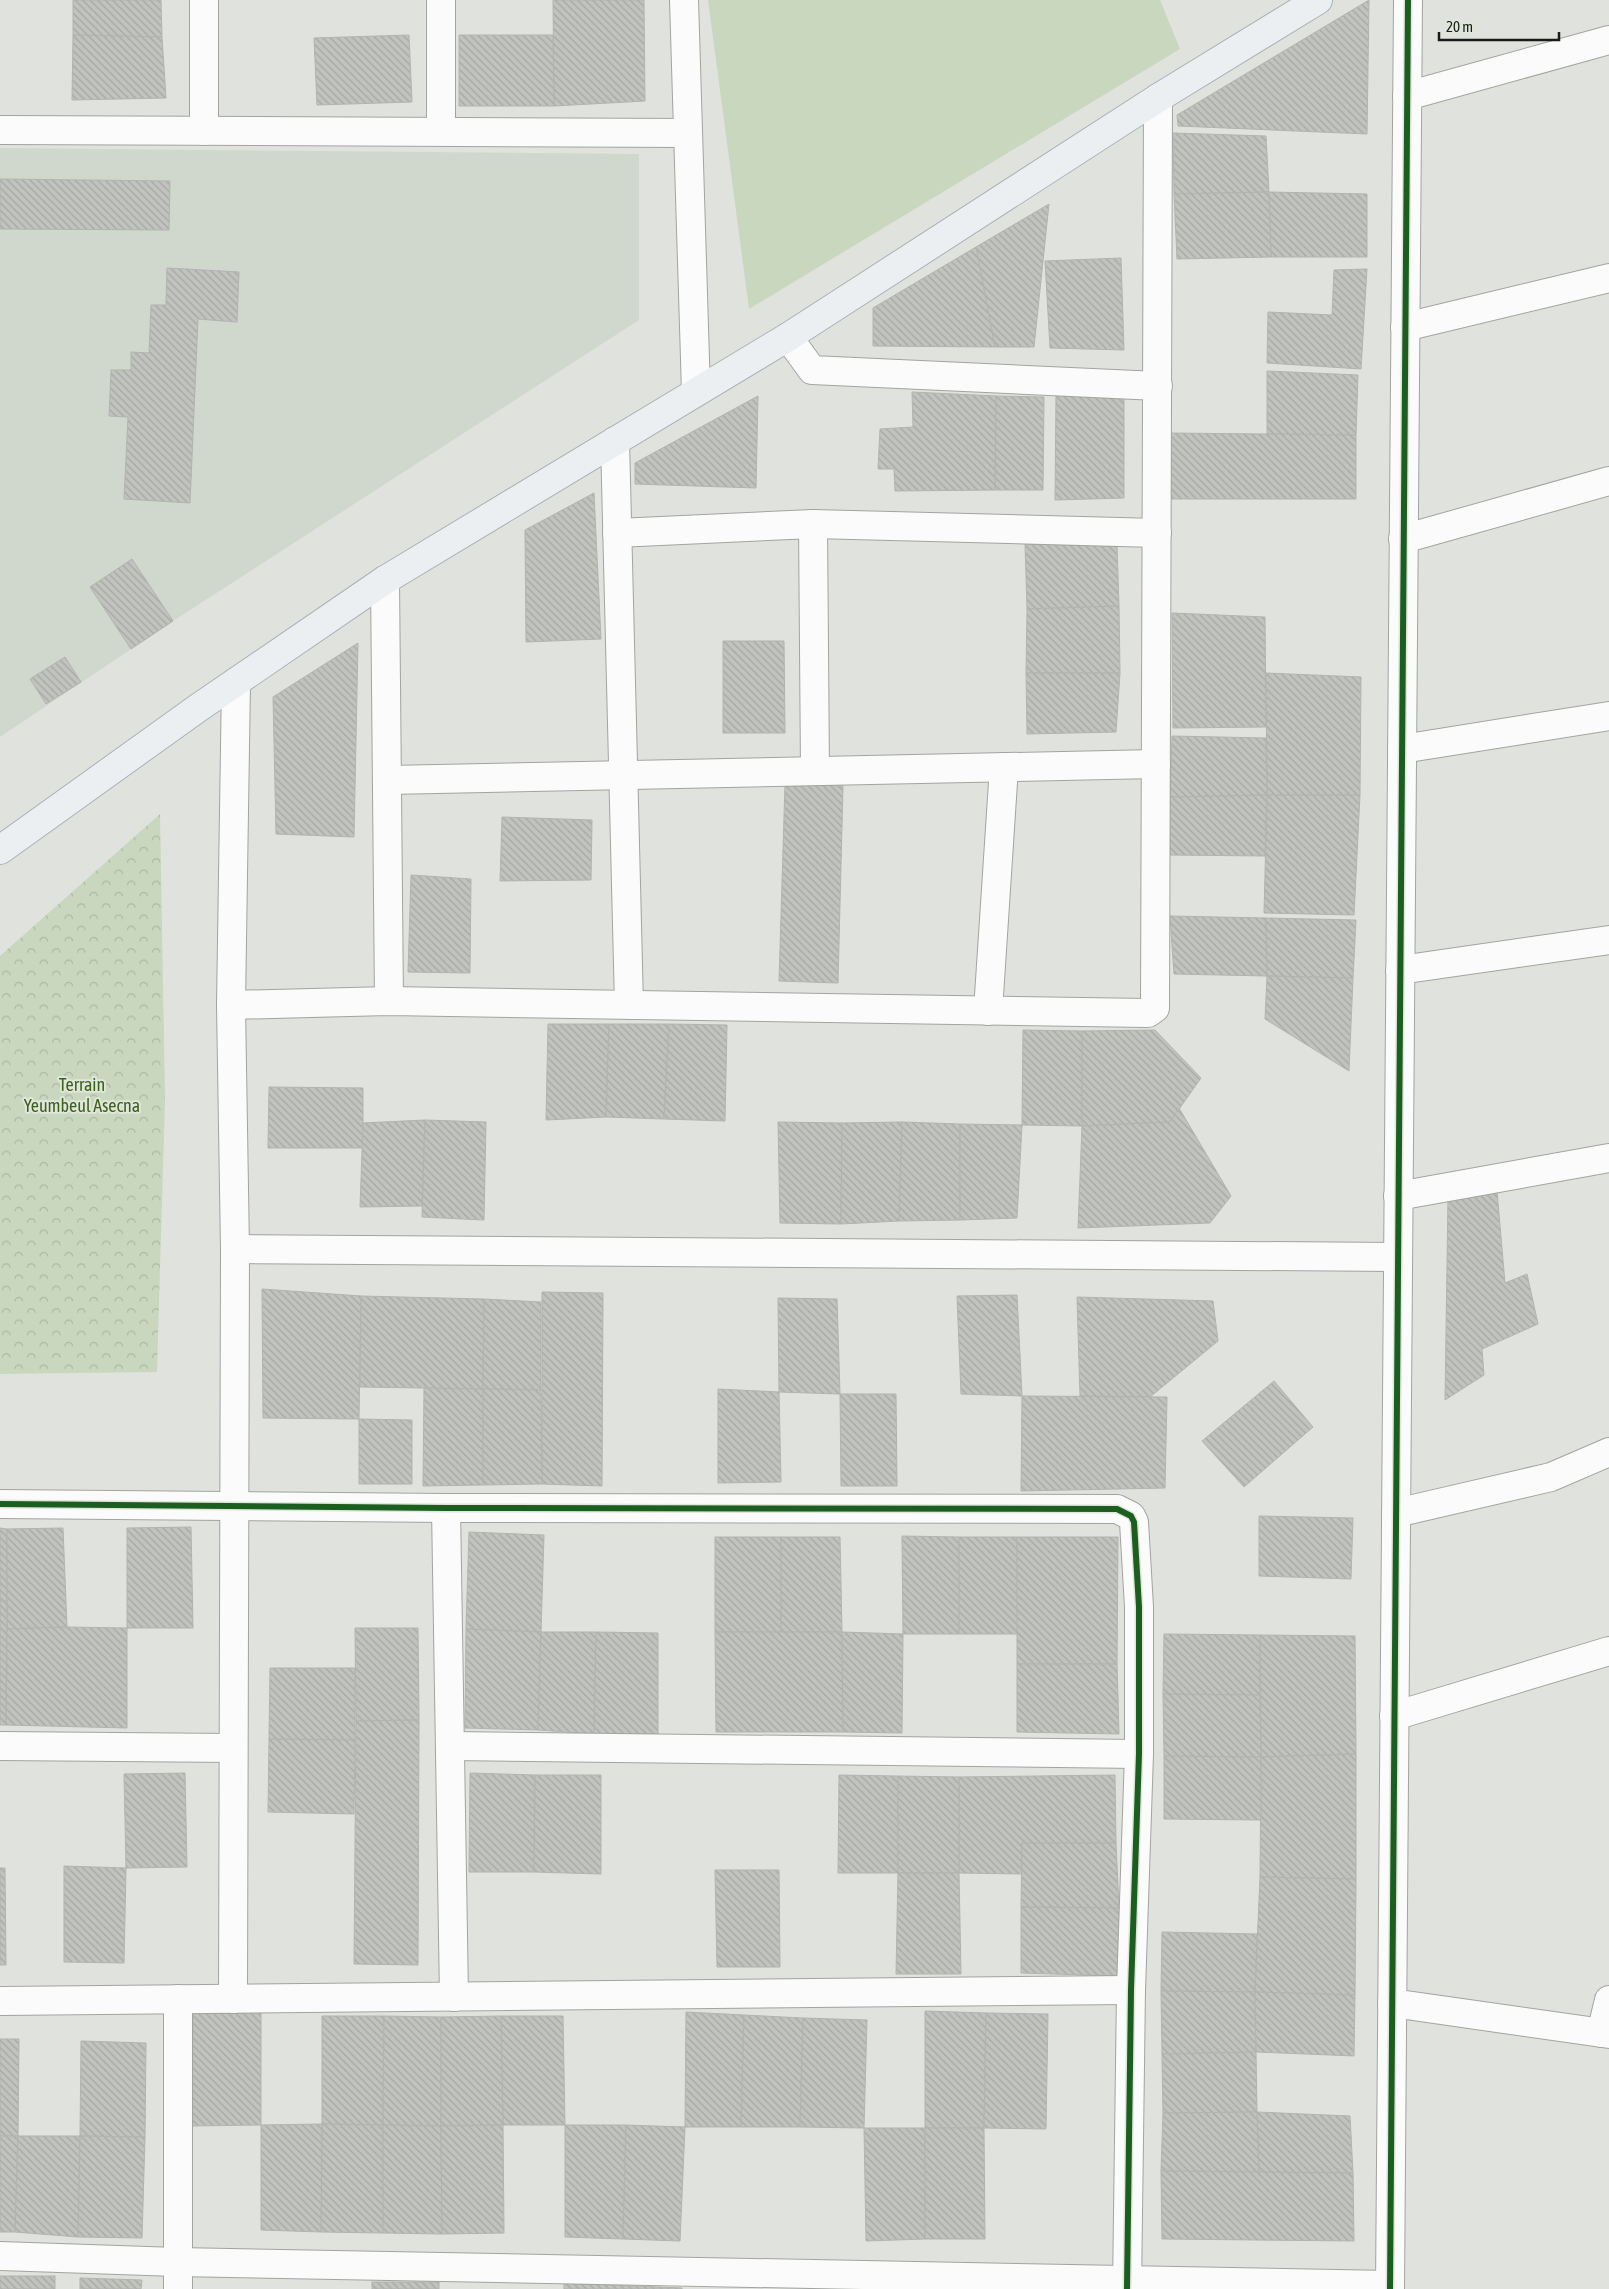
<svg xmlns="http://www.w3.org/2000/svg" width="1609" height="2289" viewBox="0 0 1609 2289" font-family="'Asap Condensed',sans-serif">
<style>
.built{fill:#d0d7cc}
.park{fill:url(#park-crowns)}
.pitch{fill:#c9d7bf}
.building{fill:url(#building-back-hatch);stroke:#b2b4af}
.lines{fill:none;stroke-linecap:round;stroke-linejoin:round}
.minor-casing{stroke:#a2a4a0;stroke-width:30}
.major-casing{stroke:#aab1b6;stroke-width:30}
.minor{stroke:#fafbfa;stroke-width:28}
.major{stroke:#ebeff2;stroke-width:28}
.cycleway-casing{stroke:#dfe6da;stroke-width:9}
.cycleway{stroke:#1b5e20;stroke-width:6}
.labels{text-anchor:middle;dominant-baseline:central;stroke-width:4;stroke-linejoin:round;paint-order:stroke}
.park-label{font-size:18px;fill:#3d601d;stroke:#dfe6da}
</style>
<defs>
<pattern id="park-crowns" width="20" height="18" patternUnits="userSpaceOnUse" patternTransform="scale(1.25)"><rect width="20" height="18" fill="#c9d7bf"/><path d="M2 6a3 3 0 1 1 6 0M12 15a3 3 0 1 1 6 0" fill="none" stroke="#acb8a3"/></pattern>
<pattern id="building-back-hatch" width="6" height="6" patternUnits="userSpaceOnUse" patternTransform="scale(1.25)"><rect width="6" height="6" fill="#c0c3be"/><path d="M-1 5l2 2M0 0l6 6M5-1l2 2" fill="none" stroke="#a4a7a3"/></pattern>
</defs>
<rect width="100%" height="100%" fill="#e0e3dd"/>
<polygon class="built" points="0,148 639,154 639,320 173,621 0,737"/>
<polygon class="park" points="160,814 165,1099 157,1372 0,1374 0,956"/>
<polygon class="pitch" points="708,0 1160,0 1180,49 749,309"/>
<g class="building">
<polygon points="73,0 161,0 162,37 73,35"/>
<polygon points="553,0 644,0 645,101 554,106"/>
<polygon points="1369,0 1367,134 1178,126 1177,115"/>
<polygon points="73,35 162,37 166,98 72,100"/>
<polygon points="409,35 412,102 317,105 314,38"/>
<polygon points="459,35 553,35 554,106 459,106"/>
<polygon points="1173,133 1266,136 1269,192 1174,194"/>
<polygon points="0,179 170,181 169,230 0,229"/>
<polygon points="1269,192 1367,194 1367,257 1271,257"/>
<polygon points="1269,192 1271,257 1177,259 1174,194"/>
<polygon points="1049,204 1034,347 995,347 976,247"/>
<polygon points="976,247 995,347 873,346 873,308"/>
<polygon points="1121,258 1124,350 1050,348 1045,261"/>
<polygon points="167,268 239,272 237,322 198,319 190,503 124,499 128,417 109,416 111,370 131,370 131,352 149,353 151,305 166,305"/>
<polygon points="1367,269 1361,369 1267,363 1268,312 1332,315 1334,270"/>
<polygon points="1267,371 1358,375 1356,435 1267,434"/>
<polygon points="912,392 996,396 995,490 895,491 894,469 878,469 880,429 913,427"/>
<polygon points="1056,393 1124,398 1124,498 1055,500"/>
<polygon points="758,396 756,488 635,484 635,463"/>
<polygon points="996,396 1044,397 1043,490 995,490"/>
<polygon points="1169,433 1356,435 1356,499 1168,499"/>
<polygon points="594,493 601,639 526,642 525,530"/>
<polygon points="1025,544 1117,546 1119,606 1027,609"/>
<polygon points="132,559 173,621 131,649 90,587"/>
<polygon points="1119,606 1120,673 1026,673 1027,609"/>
<polygon points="1172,613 1265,617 1266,727 1173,728"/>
<polygon points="723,641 784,641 785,733 723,733"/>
<polygon points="358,643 354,837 276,834 273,697"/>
<polygon points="65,657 81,682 46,704 30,679"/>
<polygon points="1026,673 1120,673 1116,732 1027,734"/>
<polygon points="1266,673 1361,677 1360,795 1267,795"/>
<polygon points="1172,736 1266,738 1267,795 1170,797"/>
<polygon points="785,784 843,786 838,983 779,981"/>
<polygon points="1267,795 1265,856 1170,855 1170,797"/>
<polygon points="1267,795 1360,795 1354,915 1264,913"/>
<polygon points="502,817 592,820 591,880 500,881"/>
<polygon points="411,875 471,879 470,973 408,972"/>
<polygon points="1170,916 1266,918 1267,976 1174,974"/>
<polygon points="1266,918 1356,920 1353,978 1267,976"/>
<polygon points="1267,976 1353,978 1349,1071 1265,1019"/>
<polygon points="548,1024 609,1024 606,1117 546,1120"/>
<polygon points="609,1024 669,1024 664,1119 606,1117"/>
<polygon points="669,1024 727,1025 725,1121 664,1119"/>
<polygon points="1023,1030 1082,1031 1082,1126 1022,1125"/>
<polygon points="1155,1030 1201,1078 1170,1122 1082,1126 1082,1031"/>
<polygon points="269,1087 363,1088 363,1148 268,1148"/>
<polygon points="1179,1108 1231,1196 1210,1223 1078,1228 1082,1126 1170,1122"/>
<polygon points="425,1120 422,1206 360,1207 363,1123"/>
<polygon points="425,1120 486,1122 484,1220 422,1217"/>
<polygon points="778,1122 842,1123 841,1224 780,1223"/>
<polygon points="902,1122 899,1221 841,1224 842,1123"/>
<polygon points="902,1122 960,1124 960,1220 899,1221"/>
<polygon points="960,1124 1022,1125 1017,1218 960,1220"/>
<polygon points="1497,1191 1505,1283 1527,1274 1538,1324 1482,1349 1484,1375 1445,1400 1448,1197"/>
<polygon points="262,1289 361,1296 359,1419 263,1418"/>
<polygon points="542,1292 603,1293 602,1486 542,1484"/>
<polygon points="1017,1295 1022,1396 961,1394 957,1296"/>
<polygon points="361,1296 484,1299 483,1389 360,1387"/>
<polygon points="1077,1297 1213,1301 1218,1341 1150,1397 1080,1396"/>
<polygon points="778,1298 837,1299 840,1394 779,1392"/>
<polygon points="484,1299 541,1302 541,1390 483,1389"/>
<polygon points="1274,1381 1313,1427 1244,1487 1202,1441"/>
<polygon points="424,1388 483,1389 483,1485 423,1486"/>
<polygon points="483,1389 541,1390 542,1484 483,1485"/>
<polygon points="718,1389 779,1392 781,1482 718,1483"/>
<polygon points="840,1394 896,1394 897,1486 841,1486"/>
<polygon points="1022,1396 1167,1397 1165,1488 1021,1491"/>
<polygon points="359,1419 412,1420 412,1484 359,1484"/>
<polygon points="1259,1516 1353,1518 1351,1579 1259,1576"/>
<polygon points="191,1527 193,1628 127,1628 127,1528"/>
<polygon points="0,1528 7,1529 7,1601 0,1601"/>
<polygon points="63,1528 67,1627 7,1629 7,1529"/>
<polygon points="469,1532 544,1535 541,1632 466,1629"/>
<polygon points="902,1536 959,1537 959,1634 903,1634"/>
<rect x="715" y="1537" width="66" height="95"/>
<polygon points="781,1537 840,1537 842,1632 781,1632"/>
<polygon points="959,1537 1017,1537 1018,1634 959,1634"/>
<polygon points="1017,1537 1118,1537 1117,1664 1017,1664"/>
<polygon points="0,1601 7,1601 6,1725 0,1725"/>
<polygon points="67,1627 127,1628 127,1728 6,1725 7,1629"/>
<polygon points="355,1628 418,1628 419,1720 356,1721"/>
<polygon points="466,1629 541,1632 538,1730 465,1728"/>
<polygon points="541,1632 596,1632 594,1734 538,1730"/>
<polygon points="596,1632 658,1633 658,1735 594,1734"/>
<polygon points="715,1632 842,1632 843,1732 716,1732"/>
<polygon points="842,1632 903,1634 902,1733 843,1732"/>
<polygon points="1164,1634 1260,1635 1260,1695 1163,1694"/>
<polygon points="1260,1635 1355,1636 1356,1754 1261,1757"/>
<polygon points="1017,1664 1117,1664 1119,1734 1017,1732"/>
<polygon points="270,1668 355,1668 355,1740 269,1739"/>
<polygon points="1163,1694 1260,1695 1261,1757 1164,1756"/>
<polygon points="419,1720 418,1965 354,1964 356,1721"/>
<polygon points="269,1739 355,1740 354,1814 268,1812"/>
<polygon points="1356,1754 1356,1879 1260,1877 1261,1757"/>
<polygon points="1164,1756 1261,1757 1261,1820 1164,1819"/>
<polygon points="185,1773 187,1867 126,1868 124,1774"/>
<polygon points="470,1773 535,1775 534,1872 469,1872"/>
<polygon points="535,1775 601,1775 601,1874 534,1872"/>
<polygon points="839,1775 898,1776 898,1873 838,1873"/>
<polygon points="1115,1775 1116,1843 1022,1843 1022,1874 959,1873 959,1777"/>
<polygon points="898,1776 959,1777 959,1873 898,1873"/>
<polygon points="1022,1843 1116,1843 1119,1908 1021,1907"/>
<polygon points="64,1866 126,1868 124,1963 64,1962"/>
<polygon points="0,1868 5,1868 6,1965 0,1965"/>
<polygon points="715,1870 779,1870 780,1967 717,1967"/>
<polygon points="898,1873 959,1873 961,1974 896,1974"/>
<polygon points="1260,1877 1356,1879 1355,1995 1255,1992"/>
<polygon points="1021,1907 1119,1908 1119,1976 1021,1973"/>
<polygon points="1162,1932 1257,1934 1255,1992 1161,1991"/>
<polygon points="1161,1991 1255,1992 1256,2052 1162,2054"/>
<polygon points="1255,1992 1355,1995 1354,2056 1256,2052"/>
<polygon points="193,2009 261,2010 261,2125 192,2126"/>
<polygon points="925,2011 986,2013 984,2128 925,2128"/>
<polygon points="686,2012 744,2015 741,2127 685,2127"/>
<polygon points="986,2013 1048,2014 1046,2129 984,2128"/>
<polygon points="744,2015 803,2018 800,2127 741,2127"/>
<polygon points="322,2016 384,2016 383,2125 322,2124"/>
<polygon points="384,2016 441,2017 441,2126 383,2125"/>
<polygon points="501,2016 563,2016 565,2125 503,2125"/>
<polygon points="501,2016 503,2125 441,2126 441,2017"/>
<polygon points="803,2018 867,2020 864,2128 800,2127"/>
<polygon points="0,2039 19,2039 18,2136 0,2136"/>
<polygon points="81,2041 146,2043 145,2137 80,2136"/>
<polygon points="1256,2052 1257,2112 1163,2113 1162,2054"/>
<polygon points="1257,2112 1350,2116 1353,2173 1259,2172"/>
<polygon points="1257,2112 1259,2172 1161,2171 1163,2113"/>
<polygon points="322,2124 383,2125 383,2233 321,2232"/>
<polygon points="322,2124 321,2232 261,2230 261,2125"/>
<polygon points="383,2125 441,2126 442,2234 383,2233"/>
<polygon points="503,2125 504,2233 442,2234 441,2126"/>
<polygon points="565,2125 626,2125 623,2239 565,2237"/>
<polygon points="626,2125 685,2127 680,2241 623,2239"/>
<polygon points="864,2128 925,2128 925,2239 866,2241"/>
<polygon points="925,2128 984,2128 985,2239 925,2239"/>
<polygon points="0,2136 18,2136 15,2232 0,2232"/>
<polygon points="18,2136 80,2136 78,2237 15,2232"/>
<polygon points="80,2136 145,2137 142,2238 78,2237"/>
<polygon points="1161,2171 1353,2173 1354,2241 1162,2239"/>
<rect x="0" y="2276" width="55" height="13"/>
<polygon points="80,2278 142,2280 141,2289 80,2289"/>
<rect x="372" y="2282" width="67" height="7"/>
<polygon points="564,2283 682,2288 682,2289 564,2289"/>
</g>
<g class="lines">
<g class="minor-casing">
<g id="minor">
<polyline points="204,0 204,131"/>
<polyline points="684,0 696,392"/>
<polyline points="1407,96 1609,40"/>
<polyline points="0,130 688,133"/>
<polyline points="441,131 441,0"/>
<polyline points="1405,327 1609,278"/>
<polyline points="788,337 812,370 1158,386"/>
<polyline points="615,441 629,1005"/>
<polyline points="813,524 815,771"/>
<polyline points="617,533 813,524 1157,533"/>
<polyline points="1403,539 1609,481"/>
<polyline points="385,580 389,1001"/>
<polyline points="1402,749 1609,716"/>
<polyline points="388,780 1156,764"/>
<polyline points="1400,970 1609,940"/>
<polyline points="231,1005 389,1001 1148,1013 1155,1008 1158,98"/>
<polyline points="988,1011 1004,767"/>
<polyline points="1398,1196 1609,1158"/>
<polyline points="235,1249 1398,1257"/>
<polyline points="0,1504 446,1508 1117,1509 1131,1516 1134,1522 1139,1607 1139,1754 1131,1990 1127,2289"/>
<polyline points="446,1508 454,1997"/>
<polyline points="1396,1513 1551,1477 1609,1452"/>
<polyline points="1394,1716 1609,1651"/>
<polyline points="0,1746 233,1748"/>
<polyline points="450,1746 1139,1754"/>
<polyline points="233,1999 235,1249 231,1005 236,682"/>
<polyline points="0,2001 1131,1990"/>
<polyline points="1392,2003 1609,2034"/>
<polyline points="1601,2033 1609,2000"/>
<polyline points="0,2256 177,2262 1390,2285"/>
<polyline points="178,2289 178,1999"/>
<polyline points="1390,2289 1408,0"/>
</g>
</g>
<g class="major-casing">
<polyline id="major" points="0,850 198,708 385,580 788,337 1158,98 1318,0"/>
</g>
<use href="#minor" class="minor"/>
<use href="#major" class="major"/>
<g class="cycleway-casing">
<g id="cycleway">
<polyline points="0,1504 446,1508 1117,1509 1131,1516 1134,1522 1139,1607 1139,1754 1131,1990 1127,2289"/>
<polyline points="1390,2289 1408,0"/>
</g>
</g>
<use href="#cycleway" class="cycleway"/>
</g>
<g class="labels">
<g class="park-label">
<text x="82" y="1084">Terrain<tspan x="82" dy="21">Yeumbeul Asecna</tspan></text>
</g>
</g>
<path d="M1439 32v8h120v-8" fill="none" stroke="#1a1c18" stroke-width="2.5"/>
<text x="1446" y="32" font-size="15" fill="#1a1c18" stroke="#dfe6da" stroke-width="4" paint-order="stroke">20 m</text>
</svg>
